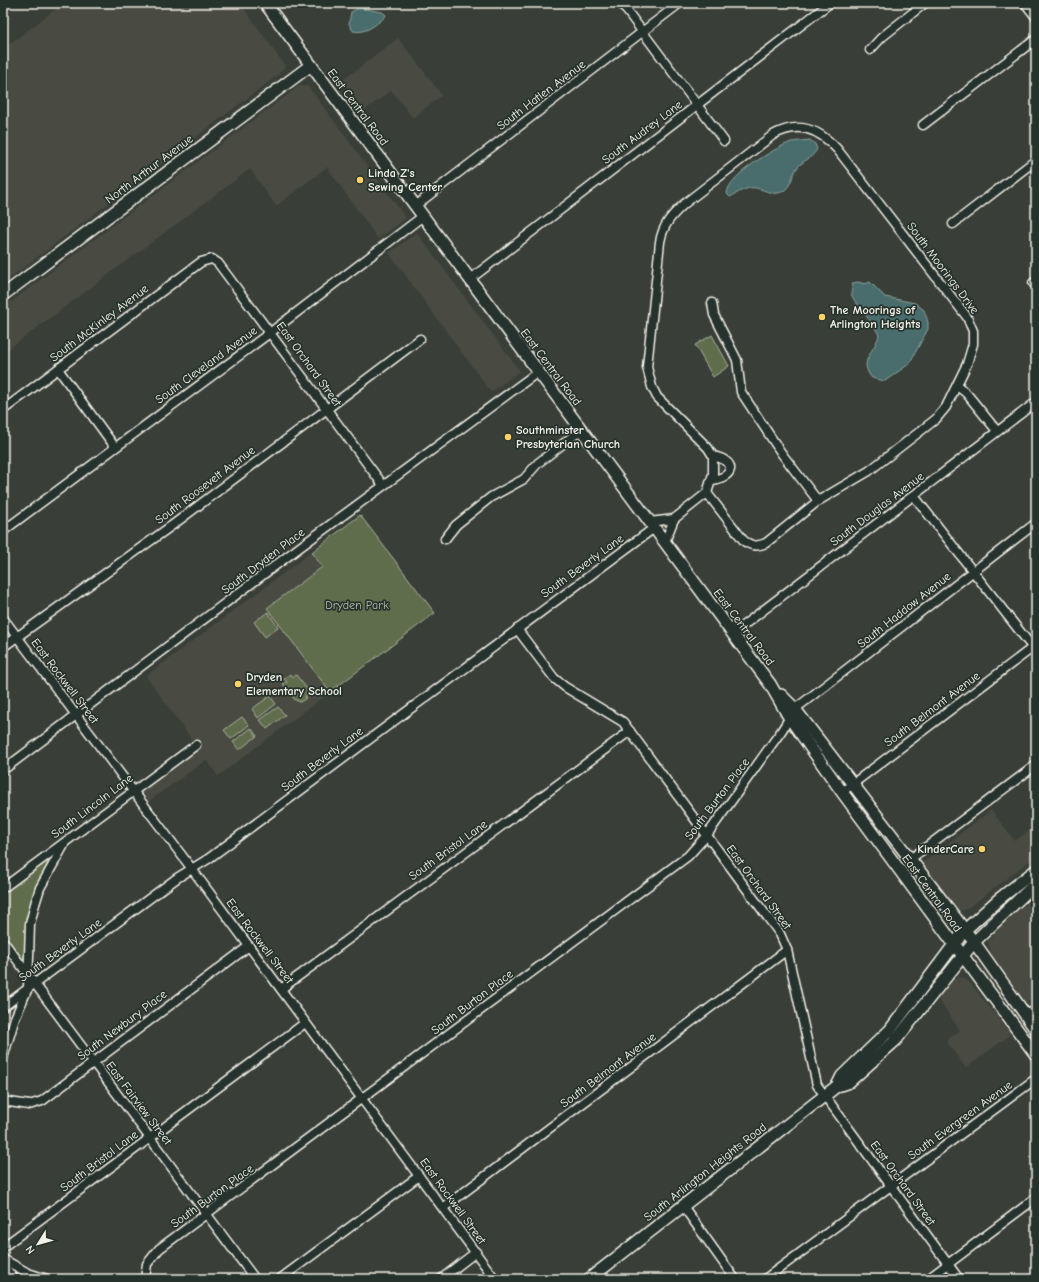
<svg xmlns="http://www.w3.org/2000/svg" width="1039" height="1282" viewBox="0 0 1039 1282" font-family="'Comic Neue',sans-serif">
<style>
.built{fill:#494b42}
.green{fill:#606d4e;stroke:#aaaf9b}
.water{fill:#496d6c;stroke:#8da29e}
.lines{fill:none;stroke-linecap:round;stroke-linejoin:round}
.street-casing{stroke:#f4f1e8;stroke-width:11}
.secondary-casing{stroke:#f4f1e8;stroke-width:14}
.street{stroke:#26332d;stroke-width:8}
.secondary{stroke:#26332d;stroke-width:11}
.poi-dot{fill:#ffd166;stroke:#26332d;stroke-width:1.5}
.labels{text-anchor:middle;dominant-baseline:central;stroke-width:3.5;stroke-linejoin:round;paint-order:stroke}
.street-label{font-size:12px;fill:#f4f1e8;stroke:#26332d}
.poi-label{font-size:12px;font-weight:bold;fill:#f4f1e8;stroke:#26332d;text-anchor:start}
.park-label{font-size:12px;fill:#b9bcaa;stroke:#26332d}
</style>
<rect width="100%" height="100%" fill="#393f38"/>
<filter id="ink" filterUnits="userSpaceOnUse"><feTurbulence type="fractalNoise" baseFrequency=".025" numOctaves="2"/><feDisplacementMap in="SourceGraphic" scale="8" xChannelSelector="R" yChannelSelector="G"/><feConvolveMatrix kernelMatrix="1 2 1 2 8 2 1 2 1" color-interpolation-filters="sRGB"/></filter>
<g filter="url(#ink)">
<g class="built">
<polygon points="64,3 240,3 285,66 278,75 3,283 3,49"/>
<polygon points="398,38 442,95 413,118 391,90 364,111 342,81"/>
<polygon points="299,86 308,86 406,218 378,239 327,167 276,206 250,169 3,353 3,308"/>
<polygon points="417,233 520,371 491,392 389,253"/>
<polygon points="312,552 322,566 267,608 330,692 218,776 206,760 149,801 141,790 197,747 146,676"/>
<polygon points="991,810 1015,841 1036,825 1036,856 968,908 962,911 956,909 922,863"/>
<polygon points="1036,896 1036,995 1026,1003 1000,969 991,953 988,941 1008,918"/>
<polygon points="958,977 963,978 970,983 1011,1034 966,1068 946,1041 960,1030 938,999 953,980"/>
</g>
<g class="green">
<polygon points="712,335 729,366 713,377 695,345"/>
<polygon points="360,515 435,613 330,692 267,608 322,567 312,552"/>
<polygon points="268,612 278,627 265,637 254,622"/>
<polygon points="290,674 293,677 296,675 308,690 305,699 300,702 295,700 283,684 287,682 284,679"/>
<polygon points="270,696 276,704 258,718 252,709"/>
<polygon points="278,707 285,715 267,729 260,720"/>
<polygon points="242,717 249,725 231,739 224,730"/>
<polygon points="251,728 257,736 239,750 233,742"/>
<polygon points="46,861 48,862 26,917 24,961 3,932 3,894"/>
</g>
<g class="water">
<path d="M 359,8 L 382,12 L 386,15 L 385,17 C 375,25 366,34 353,31 L 349,24 L 351,12 Z"/>
<path d="M 810,140 L 815,144 L 817,149 C 812,159 803,160 797,168 C 792,175 792,184 785,190 C 773,199 762,186 750,188 C 743,189 736,194 730,197 L 727,194 C 727,176 775,148 791,142 C 797,141 804,141 810,140 Z"/>
<path d="M 858,282 L 865,284 L 870,282 L 885,297 L 915,303 L 924,310 L 928,322 L 928,329 L 909,364 L 885,381 L 872,378 C 857,361 875,352 879,335 C 873,322 856,305 852,296 C 851,291 852,288 853,283 Z"/>
</g>
<g class="lines">
<g class="street-casing">
<g id="street">
<polyline points="621,3 724,141"/>
<polyline points="1025,3 1036,17"/>
<polyline points="870,50 882,37 925,3"/>
<polyline points="923,125 1036,39"/>
<polyline points="415,206 680,3"/>
<polyline points="953,224 1036,160"/>
<polyline points="469,280 830,3"/>
<polyline points="1033,283 1036,281"/>
<polyline points="712,303 714,315 737,360 741,392 782,454 818,501"/>
<polyline points="58,369 115,447"/>
<polyline points="958,386 967,394 997,431"/>
<polyline points="3,410 201,262 212,259 218,263 383,485"/>
<path d="M 712,480 C 735,477 737,461 713,456"/>
<polyline points="914,496 1036,652"/>
<path d="M 650,522 L 674,519 L 707,493 L 713,474 L 713,456 L 708,448 L 657,397 L 652,387 L 647,367 L 660,242 C 663,225 671,216 684,204 L 773,135 C 798,121 818,128 837,149 L 967,317 L 973,331 L 973,344 L 967,364 L 946,407 L 936,419 L 869,471 L 818,501 L 766,543 C 757,547 752,546 744,541 L 707,493"/>
<polyline points="3,531 271,332 423,216"/>
<polyline points="445,539 456,525 491,497 524,479 538,463 581,430"/>
<polyline points="665,542 674,519"/>
<polyline points="3,618 192,869 495,1279"/>
<polyline points="517,629 554,678 565,687 623,722 780,934 787,950 817,1085 959,1279"/>
<polyline points="732,634 1036,402"/>
<polyline points="3,647 174,524 420,339"/>
<polyline points="3,770 300,547 538,372"/>
<polyline points="842,792 1036,645"/>
<polyline points="909,860 1036,765"/>
<polyline points="3,888 196,745"/>
<polyline points="3,941 255,1279"/>
<polyline points="281,989 630,731"/>
<polyline points="3,1007 177,878 208,859 654,528"/>
<polyline points="1026,1016 1036,1009"/>
<polyline points="3,1058 15,1018 28,988 30,924 35,904 40,888 64,845"/>
<polyline points="3,1101 29,1105 42,1101 249,946"/>
<polyline points="683,1206 735,1279"/>
<polyline points="443,1208 787,950"/>
<polyline points="3,1247 305,1023"/>
<polyline points="3,1259 28,1273 47,1279"/>
<polyline points="3,1265 14,1279"/>
<polyline points="145,1279 147,1264 159,1249 688,856 707,835 782,730 795,709 1036,523"/>
<polyline points="280,1279 419,1176"/>
<polyline points="441,1279 476,1252"/>
<polyline points="765,1279 1034,1080"/>
<polyline points="928,1279 1036,1198"/>
</g>
</g>
<g class="secondary-casing">
<g id="secondary">
<polyline points="265,3 770,684 789,717 842,792 1036,1055"/>
<polyline points="3,295 311,65"/>
<polyline points="781,695 795,709 974,942 1036,1030"/>
<polyline points="837,1086 849,1082 896,1040 974,942 1036,883"/>
<polyline points="589,1279 837,1086 842,1076 890,1030 965,930 999,899 1036,870"/>
</g>
</g>
<use href="#street" class="street"/>
<use href="#secondary" class="secondary"/>
</g>
</g>
<g class="poi-dot">
<circle cx="360" cy="180" r="4"/>
<circle cx="822" cy="317" r="4"/>
<circle cx="508" cy="437" r="4"/>
<circle cx="238" cy="684" r="4"/>
<circle cx="982" cy="849" r="4"/>
</g>
<g class="labels">
<g class="street-label">
<text transform="translate(541 95) rotate(-37)">South Hatlen Avenue</text>
<text transform="translate(358 107) rotate(53)">East Central Road</text>
<text transform="translate(642 132) rotate(-37)">South Audrey Lane</text>
<text transform="translate(149 169) rotate(-37)">North Arthur Avenue</text>
<text transform="translate(943 268) rotate(53)">South Moorings Drive</text>
<text transform="translate(99 323) rotate(-37)">South McKinley Avenue</text>
<text transform="translate(309 364) rotate(54)">East Orchard Street</text>
<text transform="translate(206 365) rotate(-36)">South Cleveland Avenue</text>
<text transform="translate(551 367) rotate(53)">East Central Road</text>
<text transform="translate(205 485) rotate(-37)">South Roosevelt Avenue</text>
<text transform="translate(877 509) rotate(-37)">South Douglas Avenue</text>
<text transform="translate(263 561) rotate(-37)">South Dryden Place</text>
<text transform="translate(582 566) rotate(-36)">South Beverly Lane</text>
<text transform="translate(904 610) rotate(-38)">South Haddow Avenue</text>
<text transform="translate(744 627) rotate(53)">East Central Road</text>
<text transform="translate(65 681) rotate(53)">East Rockwell Street</text>
<text transform="translate(932 709) rotate(-37)">South Belmont Avenue</text>
<text transform="translate(322 759) rotate(-37)">South Beverly Lane</text>
<text transform="translate(717 799) rotate(-53)">South Burton Place</text>
<text transform="translate(92 806) rotate(-37)">South Lincoln Lane</text>
<text transform="translate(448 850) rotate(-36)">South Bristol Lane</text>
<text transform="translate(759 887) rotate(54)">East Orchard Street</text>
<text transform="translate(932 893) rotate(54)">East Central Road</text>
<text transform="translate(260 941) rotate(53)">East Rockwell Street</text>
<text transform="translate(60 950) rotate(-36)">South Beverly Lane</text>
<text transform="translate(472 1002) rotate(-37)">South Burton Place</text>
<text transform="translate(122 1025) rotate(-37)">South Newbury Place</text>
<text transform="translate(608 1070) rotate(-37)">South Belmont Avenue</text>
<text transform="translate(139 1103) rotate(53)">East Fairview Street</text>
<text transform="translate(960 1120) rotate(-36)">South Evergreen Avenue</text>
<text transform="translate(99 1161) rotate(-37)">South Bristol Lane</text>
<text transform="translate(705 1172) rotate(-38)">South Arlington Heights Road</text>
<text transform="translate(903 1183) rotate(54)">East Orchard Street</text>
<text transform="translate(212 1196) rotate(-36)">South Burton Place</text>
<text transform="translate(453 1201) rotate(54)">East Rockwell Street</text>
</g>
<g class="poi-label">
<text x="368" y="173">Linda Z's<tspan x="368" dy="14">Sewing Center</tspan></text>
<text x="830" y="310">The Moorings of<tspan x="830" dy="14">Arlington Heights</tspan></text>
<text x="516" y="430">Southminster<tspan x="516" dy="14">Presbyterian Church</tspan></text>
<text x="246" y="677">Dryden<tspan x="246" dy="14">Elementary School</tspan></text>
<text x="974" y="849" text-anchor="end">KinderCare</text>
</g>
<g class="park-label">
<text x="357" y="605">Dryden Park</text>
</g>
</g>
<rect width="1039" height="1282" fill="none" stroke="#26332d" stroke-width="16"/>
<rect x="8" y="8" width="1023" height="1266" fill="none" stroke="#f4f1e8" stroke-width="1.5" filter="url(#ink)"/>
<g transform="translate(38 1244) rotate(233)" stroke="#26332d" stroke-width="3" paint-order="stroke">
<path d="M0-3L7 15L0 10L-7 15Z" fill="#f4f1e8"/>
<text y="-6" font-size="11" font-weight="bold" text-anchor="middle" fill="#f4f1e8">N</text>
</g>
</svg>
